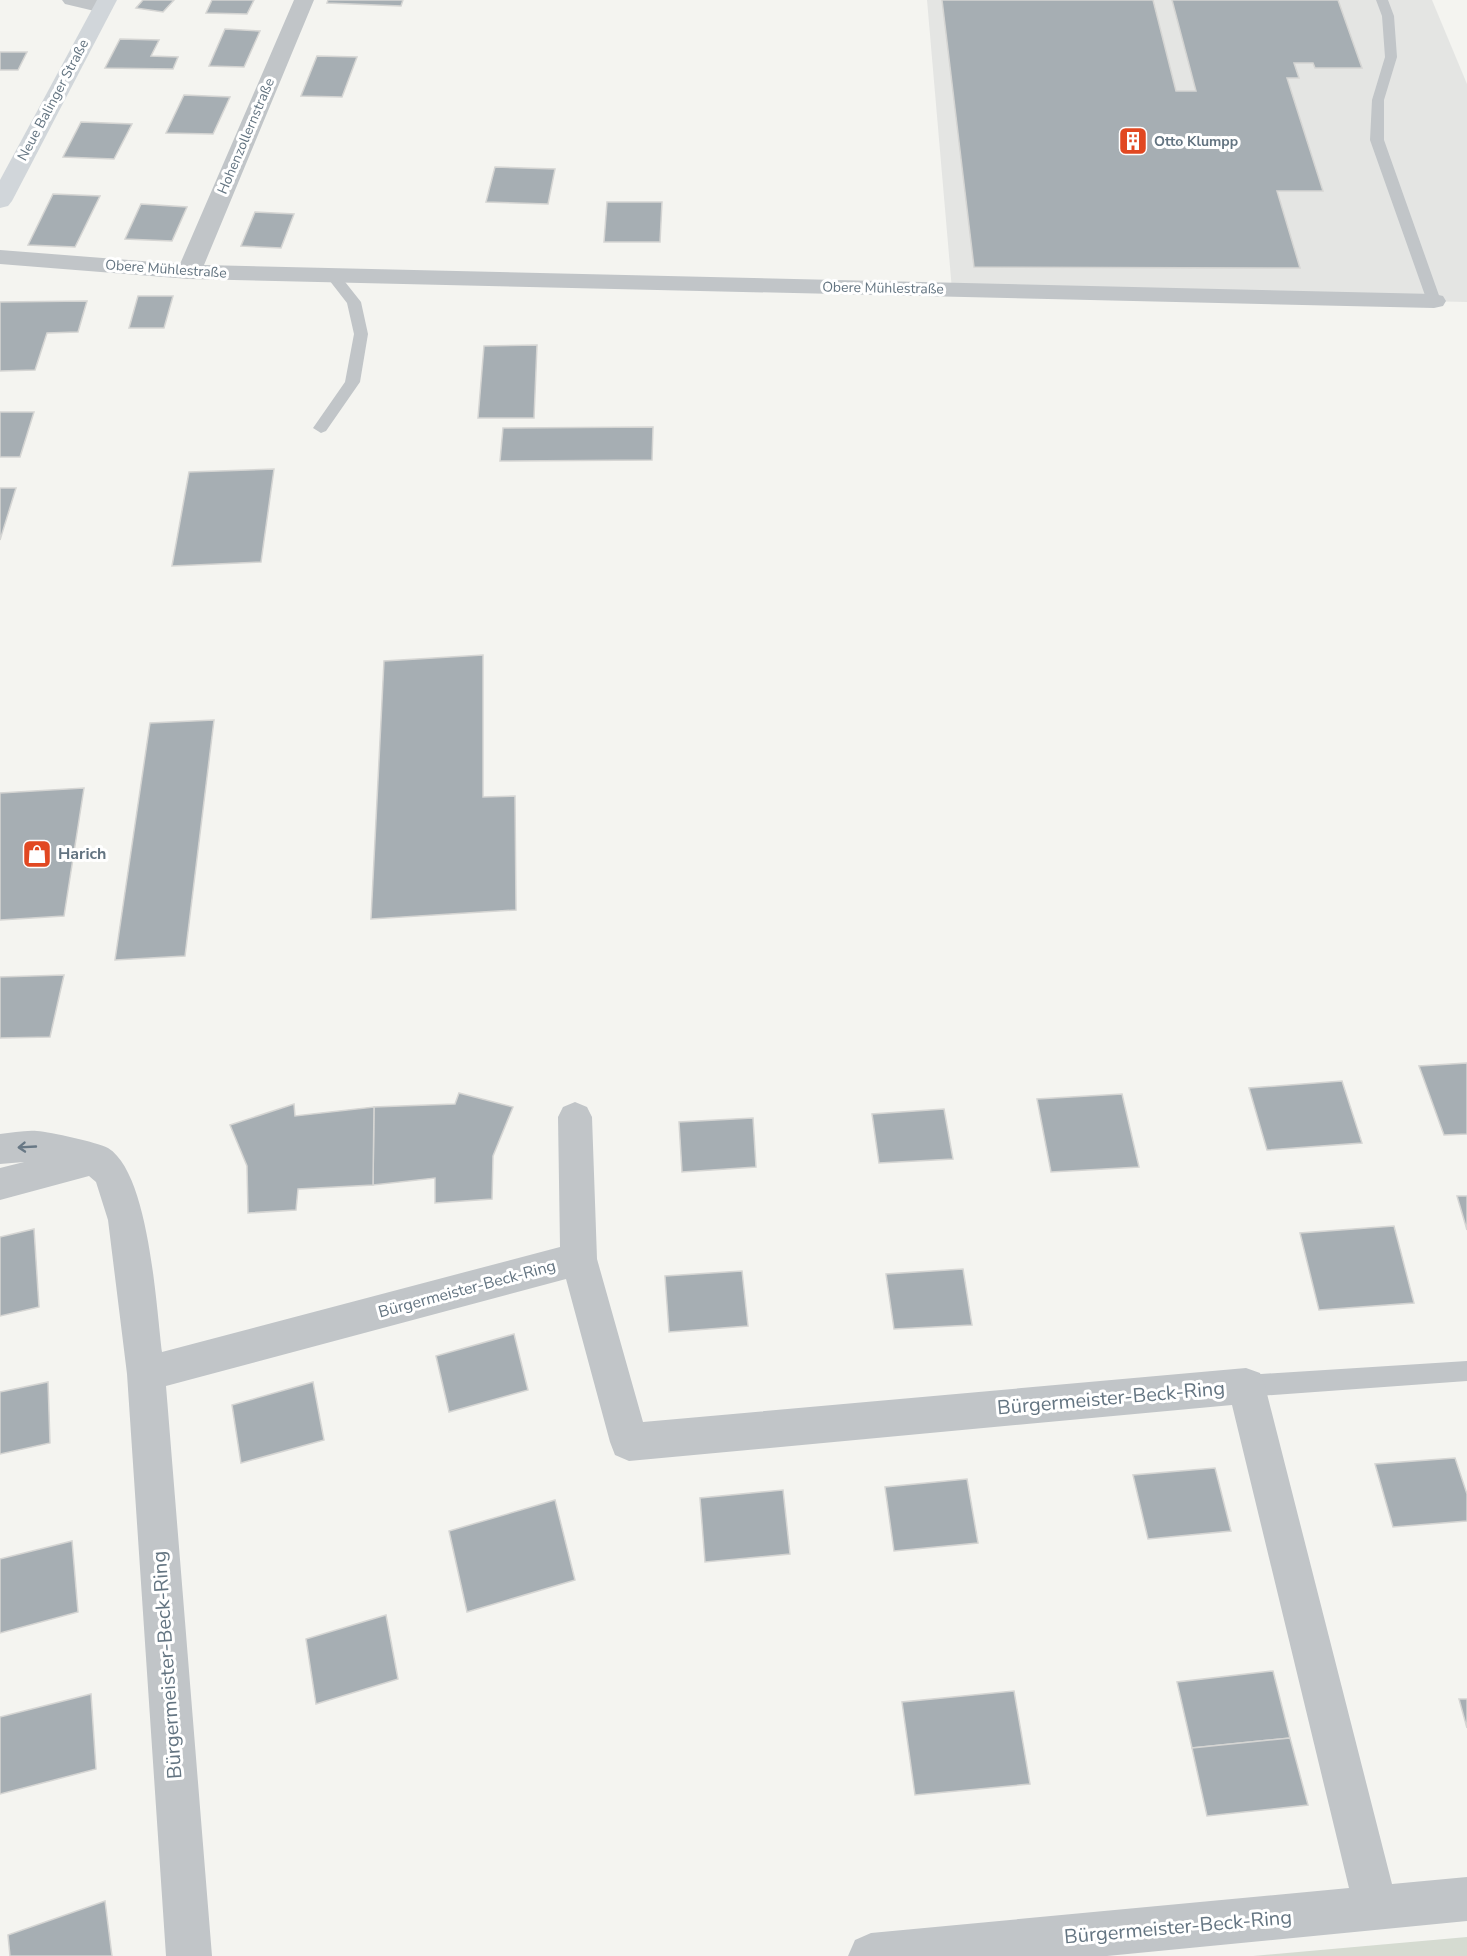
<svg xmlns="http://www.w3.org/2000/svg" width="1467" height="1956" viewBox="0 0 1467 1956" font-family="'Nunito Sans',sans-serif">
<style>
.built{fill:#e4e5e3}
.green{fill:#d5dbd1}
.building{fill:#a6aeb3;stroke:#d5d5d3;stroke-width:1.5}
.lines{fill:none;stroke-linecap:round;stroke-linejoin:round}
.service{fill:#c1c5c8;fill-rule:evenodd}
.minor{fill:#c1c5c8;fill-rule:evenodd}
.secondary{fill:#d1d6da;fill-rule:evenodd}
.oneway{stroke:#687885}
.labels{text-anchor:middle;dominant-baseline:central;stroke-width:6;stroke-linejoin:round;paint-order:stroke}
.far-street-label{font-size:14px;fill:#637481;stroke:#fff}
.far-poi-label{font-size:14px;font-weight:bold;fill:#637481;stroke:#fff;text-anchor:start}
.poi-label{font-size:16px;font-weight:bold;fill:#637481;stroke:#fff;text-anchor:start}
.street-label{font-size:16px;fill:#637481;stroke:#fff}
.near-street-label{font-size:20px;fill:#637481;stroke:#fff}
</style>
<rect width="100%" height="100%" fill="#f4f4f0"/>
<polygon class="built" points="927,0 1432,0 1467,84 1467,302 952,290"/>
<polygon class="green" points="1467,1937 1467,1956 1253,1956"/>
<g class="building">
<polygon points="143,0 174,0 163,12 136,8"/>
<polygon points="212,0 254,0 247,14 206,13"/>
<polygon points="328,0 403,0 401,6 327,3"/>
<polygon points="942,0 1153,0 1176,91 1196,91 1172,0 1338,0 1362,68 1315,68 1313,63 1294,63 1299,78 1287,78 1323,191 1277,191 1300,268 974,267"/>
<polygon points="225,29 260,31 244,67 209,66"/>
<polygon points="120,39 159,40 151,56 178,57 173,69 105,68"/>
<polygon points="0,52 27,52 18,70 0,70"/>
<polygon points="317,56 357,57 342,97 301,96"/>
<polygon points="184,95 230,97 213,134 166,133"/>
<polygon points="81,122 132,124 114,159 63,157"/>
<polygon points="495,167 555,169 548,204 486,202"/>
<polygon points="53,194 100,196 75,247 28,245"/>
<polygon points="607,202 662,202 660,242 604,242"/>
<polygon points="141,204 187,207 172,241 125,239"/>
<polygon points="255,212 294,214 281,248 241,246"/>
<polygon points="138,296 173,296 164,328 129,328"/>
<polygon points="87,301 78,332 47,333 35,370 0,371 0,302"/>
<polygon points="537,345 534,418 478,418 484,346"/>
<polygon points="0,412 34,412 20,457 0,457"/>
<polygon points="653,427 652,460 500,461 503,428"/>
<polygon points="274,469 261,562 172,566 189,472"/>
<polygon points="0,488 16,488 0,540"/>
<polygon points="483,655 483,797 515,796 516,910 371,919 384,661"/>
<polygon points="214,720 185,956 115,960 150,723"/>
<polygon points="84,788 64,916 0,920 0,793"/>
<polygon points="64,975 50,1037 0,1038 0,977"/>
<polygon points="1467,1063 1467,1134 1444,1135 1419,1066"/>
<polygon points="1342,1081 1362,1143 1267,1150 1249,1088"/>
<polygon points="459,1093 513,1107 493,1156 492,1199 435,1203 435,1178 373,1185 374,1107 455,1104"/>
<polygon points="1122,1094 1139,1167 1051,1172 1037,1099"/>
<polygon points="294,1104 295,1116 374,1107 373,1185 298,1189 296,1210 248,1213 247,1166 230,1125"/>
<polygon points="944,1109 953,1159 879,1163 872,1114"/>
<polygon points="753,1118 756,1167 682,1172 679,1122"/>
<polygon points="1457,1196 1467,1196 1467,1230"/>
<polygon points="1394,1226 1414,1303 1319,1310 1300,1233"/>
<polygon points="34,1229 39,1307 0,1316 0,1237"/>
<polygon points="963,1269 972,1325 894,1329 886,1274"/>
<polygon points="742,1271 748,1326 669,1332 665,1276"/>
<polygon points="514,1334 528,1390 449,1412 436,1356"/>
<polygon points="48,1382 50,1443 0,1454 0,1392"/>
<polygon points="313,1382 324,1440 241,1463 232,1405"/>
<polygon points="1455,1458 1467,1494 1467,1521 1393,1527 1375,1464"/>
<polygon points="1215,1468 1231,1531 1148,1539 1133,1475"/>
<polygon points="967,1479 978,1543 894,1551 885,1487"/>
<polygon points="783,1490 790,1554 705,1562 700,1498"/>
<polygon points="555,1500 575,1580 467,1612 449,1531"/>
<polygon points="72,1541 78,1612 0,1633 0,1559"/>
<polygon points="386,1615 398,1679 316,1704 306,1639"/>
<polygon points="1273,1671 1290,1738 1192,1748 1177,1682"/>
<polygon points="1014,1691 1030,1784 915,1795 902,1702"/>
<polygon points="91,1694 96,1769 0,1794 0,1717"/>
<polygon points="1459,1699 1467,1699 1467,1728"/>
<polygon points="1290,1738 1308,1805 1207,1816 1192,1748"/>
<polygon points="105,1901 112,1956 10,1956 8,1935"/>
</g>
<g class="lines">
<g class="service">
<polygon points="1376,0 1388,0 1394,16 1397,57 1384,100 1384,140 1441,301 1434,305 1427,301 1370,140 1372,100 1385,57 1382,16"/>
<polygon points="333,272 338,273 361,302 368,334 360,382 326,431 321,433 313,428 345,382 354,334 347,303 326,276"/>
<polygon points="1467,1361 1467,1381 1246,1397 1238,1393 1235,1386 1238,1379 1246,1375"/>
</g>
<g class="minor">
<polygon points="62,0 99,0 110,3 113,7 110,11 103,13 65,4"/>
<polygon points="294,0 314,0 204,265 1434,294 1443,296 1446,301 1443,306 1434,308 189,279 0,264 0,250 180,264"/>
<path d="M 575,1102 L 587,1107 L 592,1117 L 597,1259 L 643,1422 L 1246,1368 L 1260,1373 L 1265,1386 L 1392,1884 L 1467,1877 L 1467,1921 L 1107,1956 L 848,1956 L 855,1940 L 871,1933 L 1349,1888 L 1232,1405 L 629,1461 L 615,1455 L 610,1442 L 566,1279 L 166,1386 L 212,1956 L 166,1956 L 127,1374 L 108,1220 L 96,1182 L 89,1176 L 0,1200 L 0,1168 L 24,1162 L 0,1164 L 0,1134 C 12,1133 25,1130 37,1131 C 51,1132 96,1142 108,1148 C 149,1173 156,1305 162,1352 L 560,1247 L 558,1117 L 563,1107 Z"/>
</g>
<polygon class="secondary" points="97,0 117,0 12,201 8,206 0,208 0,180"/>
</g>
<defs><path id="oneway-shaft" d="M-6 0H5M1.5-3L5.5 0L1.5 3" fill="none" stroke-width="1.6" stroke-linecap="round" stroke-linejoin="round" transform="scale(1.5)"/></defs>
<use class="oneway" href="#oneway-shaft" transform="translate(27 1147) rotate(177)"/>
<defs>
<g id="building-square" transform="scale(1.5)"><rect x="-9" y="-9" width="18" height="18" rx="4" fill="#e14822" stroke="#fff"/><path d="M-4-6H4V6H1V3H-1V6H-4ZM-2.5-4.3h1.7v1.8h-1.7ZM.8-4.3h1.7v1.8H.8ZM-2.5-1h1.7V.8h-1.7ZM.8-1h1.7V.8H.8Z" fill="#fff"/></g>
<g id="shop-square" transform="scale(1.5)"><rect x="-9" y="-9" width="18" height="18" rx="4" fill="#e14822" stroke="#fff"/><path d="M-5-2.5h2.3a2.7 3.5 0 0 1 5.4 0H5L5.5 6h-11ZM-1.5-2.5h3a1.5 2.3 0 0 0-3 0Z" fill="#fff"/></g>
</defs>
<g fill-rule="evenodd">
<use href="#building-square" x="1133" y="141"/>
<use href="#shop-square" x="37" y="854"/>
</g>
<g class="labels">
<g class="far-street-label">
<text transform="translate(53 100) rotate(-62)">Neue Balinger Straße</text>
<text transform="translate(246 136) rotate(-67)">Hohenzollernstraße</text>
<text transform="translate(166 269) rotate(4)">Obere Mühlestraße</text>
<text transform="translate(883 288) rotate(1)">Obere Mühlestraße</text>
</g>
<g class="far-poi-label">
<text x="1154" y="141">Otto Klumpp</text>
</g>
<g class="poi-label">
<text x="58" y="854">Harich</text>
</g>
<g class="street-label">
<text transform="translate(467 1289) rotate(-15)">Bürgermeister-Beck-Ring</text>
</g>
<g class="near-street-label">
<text transform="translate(1111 1398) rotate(-5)">Bürgermeister-Beck-Ring</text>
<text transform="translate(167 1665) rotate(-94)">Bürgermeister-Beck-Ring</text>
<text transform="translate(1178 1927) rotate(-5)">Bürgermeister-Beck-Ring</text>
</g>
</g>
</svg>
